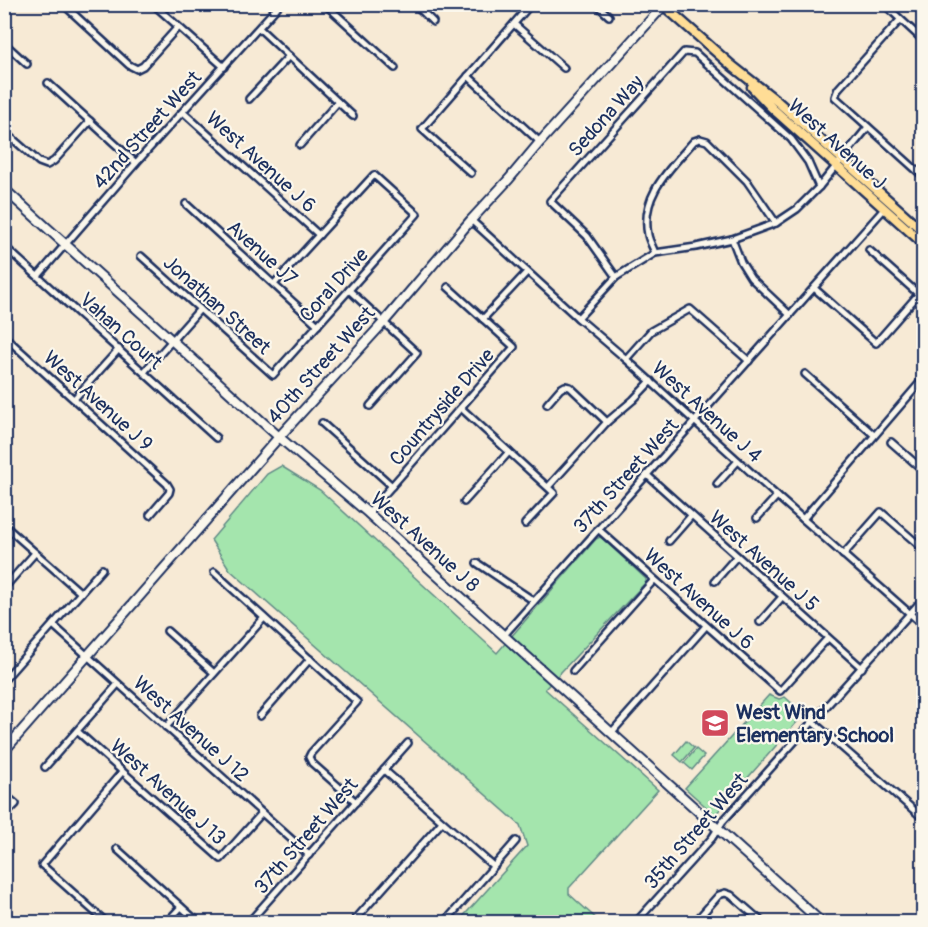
<svg xmlns="http://www.w3.org/2000/svg" width="928" height="927" viewBox="0 0 928 927" font-family="Pangolin,sans-serif">
<style>
.green{fill:#a4e5ad;stroke:#608a86;stroke-width:1.5}
.lines{fill:none;stroke-linecap:round;stroke-linejoin:round}
.street-casing{stroke:#1b2f5e;stroke-width:10}
.secondary-casing{stroke:#1b2f5e;stroke-width:12}
.primary-casing{stroke:#1b2f5e;stroke-width:13}
.street{stroke:#fbf7ec;stroke-width:5}
.secondary{stroke:#fbf7ec;stroke-width:8}
.primary{stroke:#ffdd96;stroke-width:8}
.labels{text-anchor:middle;dominant-baseline:central;stroke-width:4.5;stroke-linejoin:round;paint-order:stroke}
.street-label{font-size:20px;fill:#1b2f5e;stroke:#fbf7ec}
.poi-label{font-size:20px;font-weight:bold;fill:#1b2f5e;stroke:#fbf7ec;text-anchor:start}
</style>
<rect width="100%" height="100%" fill="#f7ead5"/>
<filter id="ink" filterUnits="userSpaceOnUse"><feTurbulence type="fractalNoise" baseFrequency=".0167" numOctaves="2"/><feDisplacementMap in="SourceGraphic" scale="12" xChannelSelector="R" yChannelSelector="G"/><feConvolveMatrix kernelMatrix="1 2 1 2 8 2 1 2 1" color-interpolation-filters="sRGB"/></filter>
<g filter="url(#ink)">
<g class="green">
<polygon points="281,466 320,490 497,653 596,539 600,537 603,539 646,579 646,582 545,689 658,790 569,888 569,894 600,922 458,922 527,846 520,825 230,570 211,540 267,474"/>
<polygon points="769,695 779,699 785,697 804,714 715,815 685,788"/>
<polygon points="686,741 694,748 682,762 674,755"/>
<polygon points="696,749 704,756 692,770 684,763"/>
</g>
<g class="lines">
<g class="street-casing">
<g id="street">
<polyline points="63,4 129,65 137,69 143,66 178,27"/>
<polyline points="153,4 224,67"/>
<polyline points="325,4 395,68"/>
<polyline points="415,4 433,22"/>
<polyline points="596,4 609,16"/>
<polyline points="884,4 924,41"/>
<polyline points="900,20 838,89 835,97 924,177"/>
<polyline points="514,24 564,68"/>
<polyline points="259,28 353,116"/>
<polyline points="4,43 27,64"/>
<polyline points="468,76 540,142"/>
<polyline points="48,83 136,163"/>
<polyline points="249,99 289,56"/>
<polyline points="183,112 319,235"/>
<polyline points="4,131 39,162 47,165 54,161 90,121"/>
<polyline points="300,145 338,102"/>
<polyline points="471,173 422,129 531,4"/>
<polyline points="186,204 318,325"/>
<polyline points="471,220 578,318 626,359 777,496 924,626"/>
<polyline points="732,239 741,262 751,278 790,315"/>
<polyline points="4,246 216,438"/>
<polyline points="869,250 924,299"/>
<path d="M 655,253 C 653,247 649,241 648,235 C 640,195 670,169 694,141 L 700,139 L 707,141 L 747,181 L 776,223"/>
<polyline points="141,256 273,375 417,214 374,175 274,284"/>
<polyline points="38,276 136,163 280,4"/>
<polyline points="616,277 587,236 550,201 684,52 695,53 791,139 808,162 819,187"/>
<polyline points="814,288 876,343 918,295"/>
<polyline points="349,290 417,353 370,406"/>
<polyline points="578,318 616,277 655,253 696,247 732,239 776,223 797,209 819,187 868,127"/>
<polyline points="483,319 527,272"/>
<polyline points="4,336 167,484 170,489 169,493 150,515"/>
<polyline points="626,359 651,331 690,309 749,361"/>
<polyline points="144,372 200,309"/>
<polyline points="805,374 874,435"/>
<polyline points="74,399 119,349"/>
<polyline points="547,404 560,389 565,386 570,387 607,422"/>
<polyline points="461,408 554,493 525,524"/>
<polyline points="322,423 392,486"/>
<polyline points="891,442 924,471"/>
<polyline points="647,475 862,668"/>
<polyline points="717,484 738,461"/>
<polyline points="548,487 607,422 633,400 651,381"/>
<polyline points="464,502 509,452"/>
<polyline points="368,513 514,347 448,287"/>
<polyline points="757,518 777,496"/>
<polyline points="803,519 924,378"/>
<polyline points="4,525 81,593"/>
<polyline points="598,529 780,691 828,638"/>
<polyline points="669,541 691,516"/>
<polyline points="843,555 881,512 920,546 924,542"/>
<polyline points="477,563 534,601"/>
<polyline points="214,572 357,702 311,753 309,757 312,763 356,802"/>
<polyline points="715,581 737,556"/>
<polyline points="4,588 35,553"/>
<polyline points="760,622 782,597"/>
<polyline points="53,625 309,855"/>
<polyline points="167,631 214,673"/>
<polyline points="504,635 885,208"/>
<polyline points="573,671 654,580"/>
<polyline points="4,680 102,569"/>
<polyline points="260,716 310,659"/>
<polyline points="813,722 924,819"/>
<polyline points="166,727 264,618"/>
<polyline points="77,731 221,859 262,813"/>
<polyline points="611,733 706,626"/>
<polyline points="45,767 118,684"/>
<polyline points="384,770 493,866"/>
<polyline points="4,794 16,804 4,816"/>
<polyline points="117,849 198,922"/>
<polyline points="4,916 12,922"/>
<polyline points="106,922 42,865 122,772"/>
<polyline points="167,922 181,907"/>
<polyline points="249,922 408,743"/>
<polyline points="353,922 442,822"/>
<polyline points="445,922 516,841"/>
<polyline points="636,922 712,838 723,821 924,598"/>
<polyline points="695,922 719,895 725,893 731,895 762,922"/>
</g>
</g>
<g class="secondary-casing">
<g id="secondary">
<polyline points="4,189 279,437 368,513 821,922"/>
<polyline points="4,751 279,437 384,322 471,220 509,179 540,142 665,4"/>
</g>
</g>
<g class="primary-casing">
<g id="primary">
<polyline points="662,4 731,65 778,102 924,232"/>
<polyline points="752,87 772,108 924,244"/>
</g>
</g>
<use href="#street" class="street"/>
<use href="#secondary" class="secondary"/>
<use href="#primary" class="primary"/>
</g>
</g>
<defs>
<g id="school-square" transform="scale(1.5)"><rect x="-9" y="-9" width="18" height="18" rx="4" fill="#d1495b" stroke="#fbf7ec"/><path d="M0-5L7-2L0 1L-7-2ZM-4 1L0 2.5L4 1V4Q0 6-4 4Z" fill="#fff"/></g>
</defs>
<g fill-rule="evenodd">
<use href="#school-square" x="715" y="723"/>
</g>
<g class="labels">
<g class="street-label">
<text transform="translate(606 116) rotate(-48)">Sedona Way</text>
<text transform="translate(147 130) rotate(-48)">42nd Street West</text>
<text transform="translate(837 144) rotate(42)">West Avenue J</text>
<text transform="translate(261 162) rotate(42)">West Avenue J 6</text>
<text transform="translate(262 253) rotate(42)">Avenue J7</text>
<text transform="translate(334 285) rotate(-48)">Coral Drive</text>
<text transform="translate(217 305) rotate(42)">Jonathan Street</text>
<text transform="translate(121 331) rotate(42)">Vahan Court</text>
<text transform="translate(321 365) rotate(-48)">40th Street West</text>
<text transform="translate(98 401) rotate(42)">West Avenue J 9</text>
<text transform="translate(442 407) rotate(-49)">Countryside Drive</text>
<text transform="translate(707 412) rotate(42)">West Avenue J 4</text>
<text transform="translate(626 476) rotate(-48)">37th Street West</text>
<text transform="translate(425 542) rotate(42)">West Avenue J 8</text>
<text transform="translate(764 561) rotate(42)">West Avenue J 5</text>
<text transform="translate(699 599) rotate(42)">West Avenue J 6</text>
<text transform="translate(191 729) rotate(42)">West Avenue J 12</text>
<text transform="translate(168 792) rotate(42)">West Avenue J 13</text>
<text transform="translate(696 831) rotate(-49)">35th Street West</text>
<text transform="translate(306 836) rotate(-49)">37th Street West</text>
</g>
<g class="poi-label">
<text x="736" y="712">West Wind<tspan x="736" dy="23">Elementary School</tspan></text>
</g>
</g>
<rect width="928" height="927" fill="none" stroke="#fbf7ec" stroke-width="24"/>
<rect x="12" y="12" width="904" height="903" fill="none" stroke="#1b2f5e" stroke-width="2" filter="url(#ink)"/>
</svg>
